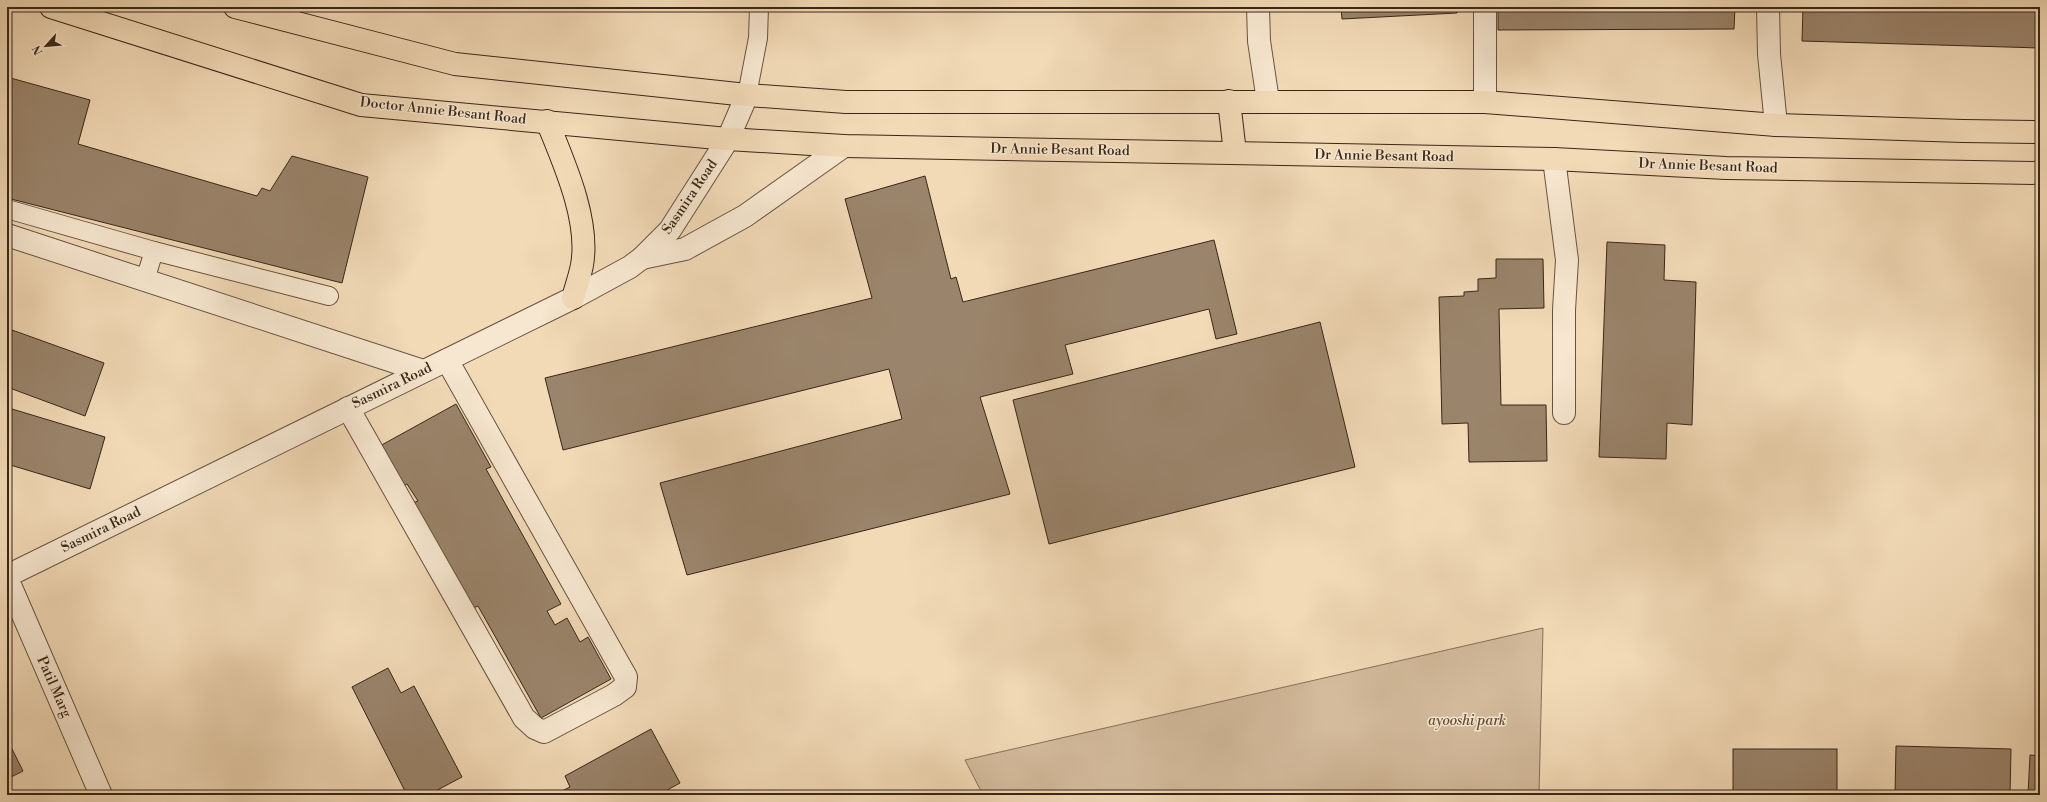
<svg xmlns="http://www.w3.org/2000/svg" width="2047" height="802" viewBox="0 0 2047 802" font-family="'Libre Bodoni',serif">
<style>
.green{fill:#d3bb9c;stroke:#86705a}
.building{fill:#9a846b;stroke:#3a2618}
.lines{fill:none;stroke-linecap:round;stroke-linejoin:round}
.service-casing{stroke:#685340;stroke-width:20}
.minor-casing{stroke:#685340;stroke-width:24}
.tertiary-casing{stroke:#685340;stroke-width:24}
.primary-casing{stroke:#3a2618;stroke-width:24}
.service{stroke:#f7e7d0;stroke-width:18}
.minor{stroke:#f7e7d0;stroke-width:22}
.tertiary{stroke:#f7e7d0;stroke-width:22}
.primary{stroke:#f2dab7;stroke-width:22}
.labels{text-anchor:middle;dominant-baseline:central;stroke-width:3;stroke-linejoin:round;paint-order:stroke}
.street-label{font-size:14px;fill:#3a2618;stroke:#f7e7d0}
.park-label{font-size:14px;font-style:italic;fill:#604b39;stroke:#f7e7d0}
</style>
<rect width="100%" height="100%" fill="#f2dab7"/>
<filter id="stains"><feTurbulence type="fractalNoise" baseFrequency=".005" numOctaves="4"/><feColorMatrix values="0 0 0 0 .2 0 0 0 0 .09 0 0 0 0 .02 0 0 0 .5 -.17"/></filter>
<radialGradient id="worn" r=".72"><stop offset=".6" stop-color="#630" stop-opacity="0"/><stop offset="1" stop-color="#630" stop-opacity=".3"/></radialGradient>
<polygon class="green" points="1543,628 1539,795 983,795 965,760"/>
<g class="building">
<polygon points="1341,7 1457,7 1457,13 1342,19"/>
<polygon points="1498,7 1735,7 1734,29 1498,30"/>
<polygon points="1803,7 2040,7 2040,48 1802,41"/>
<polygon points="7,77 90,100 78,144 257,196 262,188 270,191 292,156 368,177 342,283 7,198"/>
<polygon points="925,176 951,279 956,277 963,302 1214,240 1237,334 1216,339 1209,309 1065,345 1073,374 980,397 1010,494 687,575 660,483 902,419 889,369 563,450 545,378 872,298 845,199"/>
<polygon points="1607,242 1665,245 1664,280 1696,282 1692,425 1667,423 1666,459 1599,457"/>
<polygon points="1496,259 1543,259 1544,308 1499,309 1501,405 1546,405 1547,461 1469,462 1468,423 1442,424 1439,297 1464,296 1464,292 1478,291 1478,279 1496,278"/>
<polygon points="1320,322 1355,467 1049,544 1013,400"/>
<polygon points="12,330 104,363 85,416 7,387 7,343"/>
<polygon points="456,404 491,467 486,469 561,604 547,611 555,625 567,618 580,642 588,637 611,679 541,718 478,606 471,609 410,504 418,501 407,484 401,487 378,447"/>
<polygon points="12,409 105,437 90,489 7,464 7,427"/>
<polygon points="388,668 401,693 414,686 462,777 428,795 407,795 352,687"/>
<polygon points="651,729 680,783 658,795 554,795 570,787 565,776"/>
<polygon points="7,739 23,771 7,779"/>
<polygon points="1896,746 2011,749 2010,795 1895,795"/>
<rect x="1733" y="749" width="104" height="46"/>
<polygon points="2030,755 2040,756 2040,795 2028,795"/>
</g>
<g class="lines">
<g class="service-casing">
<g id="service">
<polyline points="747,95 758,38 759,7"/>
<polyline points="7,209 154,251 145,280"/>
<polyline points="154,251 329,296"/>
</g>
</g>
<g class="minor-casing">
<g id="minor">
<polyline points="1258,7 1259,41 1268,101"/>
<polyline points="1485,7 1485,102"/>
<polyline points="1768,7 1769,54 1776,125"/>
<polyline points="1554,159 1567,260 1564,310 1564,413"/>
<polyline points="7,235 423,371"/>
<polyline points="348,408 524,718 535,728 544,732 614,695 625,687 626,677 447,360"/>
<polyline points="7,578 101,795"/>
</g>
</g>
<g class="tertiary-casing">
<g id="tertiary">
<polyline points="642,258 685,249 745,216 844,146"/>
<polyline points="7,576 573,298 630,267 642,258 670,230 728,139 747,95"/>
</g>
</g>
<g class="primary-casing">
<g id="primary">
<polyline points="51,7 361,105 728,139 844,146 1554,159 1726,168 2040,173"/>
<polyline points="235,7 455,64 747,95 846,102 1485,102 1776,125 1963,131 2040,132"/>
<polyline points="1229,101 1235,153"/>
<path d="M 547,121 C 564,163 590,220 582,265 C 580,276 576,287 573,298"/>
</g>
</g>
<use href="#service" class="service"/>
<use href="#minor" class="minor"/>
<use href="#tertiary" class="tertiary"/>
<use href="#primary" class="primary"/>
</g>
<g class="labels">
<g class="street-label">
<text transform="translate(443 111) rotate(6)">Doctor Annie Besant Road</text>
<text transform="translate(1060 150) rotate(1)">Dr Annie Besant Road</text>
<text transform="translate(1384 156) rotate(1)">Dr Annie Besant Road</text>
<text transform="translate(1708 166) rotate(2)">Dr Annie Besant Road</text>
<text transform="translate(690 197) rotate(-56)">Sasmira Road</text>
<text transform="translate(392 386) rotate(-26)">Sasmira Road</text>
<text transform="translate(101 530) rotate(-26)">Sasmira Road</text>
<text transform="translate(54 687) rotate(66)">Patil Marg</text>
</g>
<g class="park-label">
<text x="1467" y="721">ayooshi park</text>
</g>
</g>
<rect width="2047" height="802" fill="none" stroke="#f2dab7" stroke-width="24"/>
<rect x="8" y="8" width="2031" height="786" fill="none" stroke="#3a2618" stroke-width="2"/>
<rect x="12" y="12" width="2023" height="778" fill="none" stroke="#3a2618"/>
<g transform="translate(46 46) rotate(243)" stroke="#f7e7d0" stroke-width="3" paint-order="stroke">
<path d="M0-3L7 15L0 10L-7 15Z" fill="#3a2618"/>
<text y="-6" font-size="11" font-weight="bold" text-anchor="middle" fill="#3a2618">N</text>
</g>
<rect width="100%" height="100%" filter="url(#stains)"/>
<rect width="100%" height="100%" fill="url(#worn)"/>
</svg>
